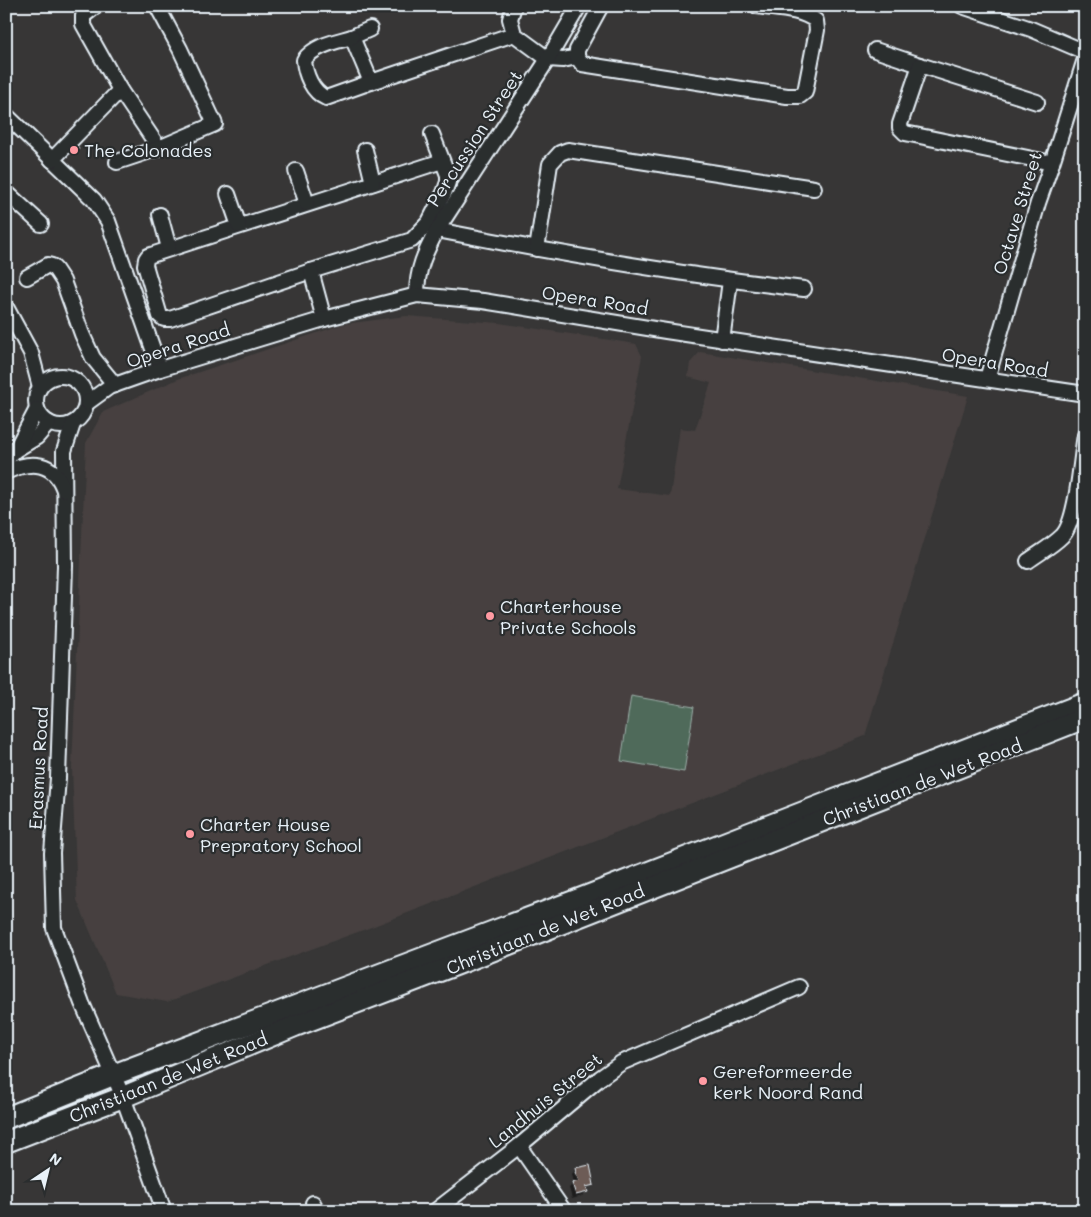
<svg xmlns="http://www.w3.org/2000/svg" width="1091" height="1217" viewBox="0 0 1091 1217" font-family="Mali,sans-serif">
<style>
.built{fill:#474140}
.green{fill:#506b5a;stroke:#9caea9}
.shadow{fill:#0007}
.building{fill:#6d5c56;stroke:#e8f1f8}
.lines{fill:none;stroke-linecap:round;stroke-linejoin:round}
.minor-casing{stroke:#e8f1f8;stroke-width:18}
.secondary-casing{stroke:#e8f1f8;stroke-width:24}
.minor{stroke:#2a2d2e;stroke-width:14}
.secondary{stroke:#2a2d2e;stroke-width:20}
.poi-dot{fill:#ff9aa2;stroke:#2a2d2e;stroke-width:2}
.labels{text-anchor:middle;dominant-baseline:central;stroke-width:4.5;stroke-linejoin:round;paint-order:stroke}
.street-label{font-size:18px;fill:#e8f1f8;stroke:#2a2d2e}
.poi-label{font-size:18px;fill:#e8f1f8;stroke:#2a2d2e;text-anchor:start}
</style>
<rect width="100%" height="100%" fill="#373636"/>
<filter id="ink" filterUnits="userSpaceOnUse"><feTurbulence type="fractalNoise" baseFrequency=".02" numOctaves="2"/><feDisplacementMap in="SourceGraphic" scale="10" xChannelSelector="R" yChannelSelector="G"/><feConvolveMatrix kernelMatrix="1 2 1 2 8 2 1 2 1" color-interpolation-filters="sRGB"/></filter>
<g filter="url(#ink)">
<polygon class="built" points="406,316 499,323 636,344 642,356 617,489 670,496 680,428 695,430 711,383 688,377 690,363 700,352 968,396 865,736 374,926 167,1002 116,993 77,900 72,767 86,443 103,412 178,379 344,324"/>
<polygon class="green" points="631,696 694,707 684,772 621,761"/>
<polygon class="shadow" points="576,1169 593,1184 585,1189 586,1192 582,1196 572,1199 569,1188 574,1183 572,1174"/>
<g class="building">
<polygon points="75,144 79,149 74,155 69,150"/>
<polygon points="590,1165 594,1185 586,1187 588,1192 576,1195 572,1183 579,1181 575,1172 576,1172 575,1168"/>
</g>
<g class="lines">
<g class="minor-casing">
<g id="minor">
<polyline points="96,6 83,16 83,24 120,90 159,148"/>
<polyline points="514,6 510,19 514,34 548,59 563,60 577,57"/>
<path d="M 601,6 L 577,50 L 577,57 L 582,64 L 787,96 L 800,96 L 805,92 L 817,30 L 816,21 C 801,9 776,9 757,6"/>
<polyline points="962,6 1031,29 1085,52"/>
<polyline points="370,29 352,37 371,82"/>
<path d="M 352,37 C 335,42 315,45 304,60 C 305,74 312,92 326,98 L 371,82 L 514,34"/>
<polyline points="875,50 920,65"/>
<polyline points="1037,102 920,65 900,124 900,128 905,133 1052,163"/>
<polyline points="6,115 94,200 108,221 160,369"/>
<polyline points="432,134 448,175 448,182 444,193 429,222 412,240 311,271 170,319 164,319 160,316 145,265 146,259 148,256 442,161"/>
<polyline points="365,150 373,183"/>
<polyline points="52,160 120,90"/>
<polyline points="117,162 159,148 215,124 180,49 157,6"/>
<polyline points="296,171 307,204"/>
<polyline points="6,192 41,224"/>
<polyline points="228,194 239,226"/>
<polyline points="160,215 169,248"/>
<path d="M 437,230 C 559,254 681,275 804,289"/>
<polyline points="537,249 550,164 560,153 568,150 814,188"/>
<polyline points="311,271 324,319"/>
<polyline points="27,277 48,265 52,266 55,269 63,281 82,334 93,358 115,385"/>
<path d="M 417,295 C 417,268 425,253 437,230 L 548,59 L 579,6"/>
<polyline points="6,307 31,353 40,387"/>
<polyline points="722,340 730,281"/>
<circle cx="61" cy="401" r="25"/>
<polyline points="987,379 1038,203 1052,163 1085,59"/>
<polyline points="87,403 109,387 160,369 324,319 417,295 483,301 666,331 1085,394"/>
<polyline points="73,424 64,451 65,566 58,778 52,853 54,928 82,1003 123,1097 164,1211"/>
<polyline points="17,449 37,437 49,423"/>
<polyline points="6,460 16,449 37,409"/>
<path d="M 6,472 C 31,460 54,461 64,490"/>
<path d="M 1028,561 C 1039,553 1052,546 1062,536 C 1077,522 1081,457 1085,435"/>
<polyline points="519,1146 564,1211"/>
<polyline points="313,1203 317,1211"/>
<polyline points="435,1211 519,1146 600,1078 621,1063 799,987"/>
</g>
</g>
<g class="secondary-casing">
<g id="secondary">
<polyline points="6,1118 113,1075 587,896 1085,703"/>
<polyline points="6,1142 123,1097 295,1026 458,964 1085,718"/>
</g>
</g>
<use href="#minor" class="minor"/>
<use href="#secondary" class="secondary"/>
</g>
</g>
<g class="poi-dot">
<circle cx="74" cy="150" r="5"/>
<circle cx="490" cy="616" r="5"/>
<circle cx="190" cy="834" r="5"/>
<circle cx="703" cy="1081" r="5"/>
</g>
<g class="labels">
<g class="street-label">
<text transform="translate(474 138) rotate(-57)">Percussion Street</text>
<text transform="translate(1017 213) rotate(-73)">Octave Street</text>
<text transform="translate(595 300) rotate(9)">Opera Road</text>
<text transform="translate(178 345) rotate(-18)">Opera Road</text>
<text transform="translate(995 362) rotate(9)">Opera Road</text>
<text transform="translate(38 768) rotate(-87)">Erasmus Road</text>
<text transform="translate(922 782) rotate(-21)">Christiaan de Wet Road</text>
<text transform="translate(545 929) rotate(-22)">Christiaan de Wet Road</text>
<text transform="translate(168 1077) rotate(-22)">Christiaan de Wet Road</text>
<text transform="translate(545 1100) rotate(-39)">Landhuis Street</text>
</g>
<g class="poi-label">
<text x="84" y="150">The Colonades</text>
<text x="500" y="606">Charterhouse<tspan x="500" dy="21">Private Schools</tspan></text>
<text x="200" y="824">Charter House<tspan x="200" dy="21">Prepratory School</tspan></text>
<text x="713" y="1071">Gereformeerde<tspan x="713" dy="21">kerk Noord Rand</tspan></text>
</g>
</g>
<rect width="1091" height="1217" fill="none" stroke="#2a2d2e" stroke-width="25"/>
<rect x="12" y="12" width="1066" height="1192" fill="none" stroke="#e8f1f8" stroke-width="2" filter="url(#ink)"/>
<g transform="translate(48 1170) rotate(35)" stroke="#2a2d2e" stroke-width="4" paint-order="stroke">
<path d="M0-4L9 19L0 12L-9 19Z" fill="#e8f1f8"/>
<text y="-8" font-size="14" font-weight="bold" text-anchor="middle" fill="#e8f1f8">N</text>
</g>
</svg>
